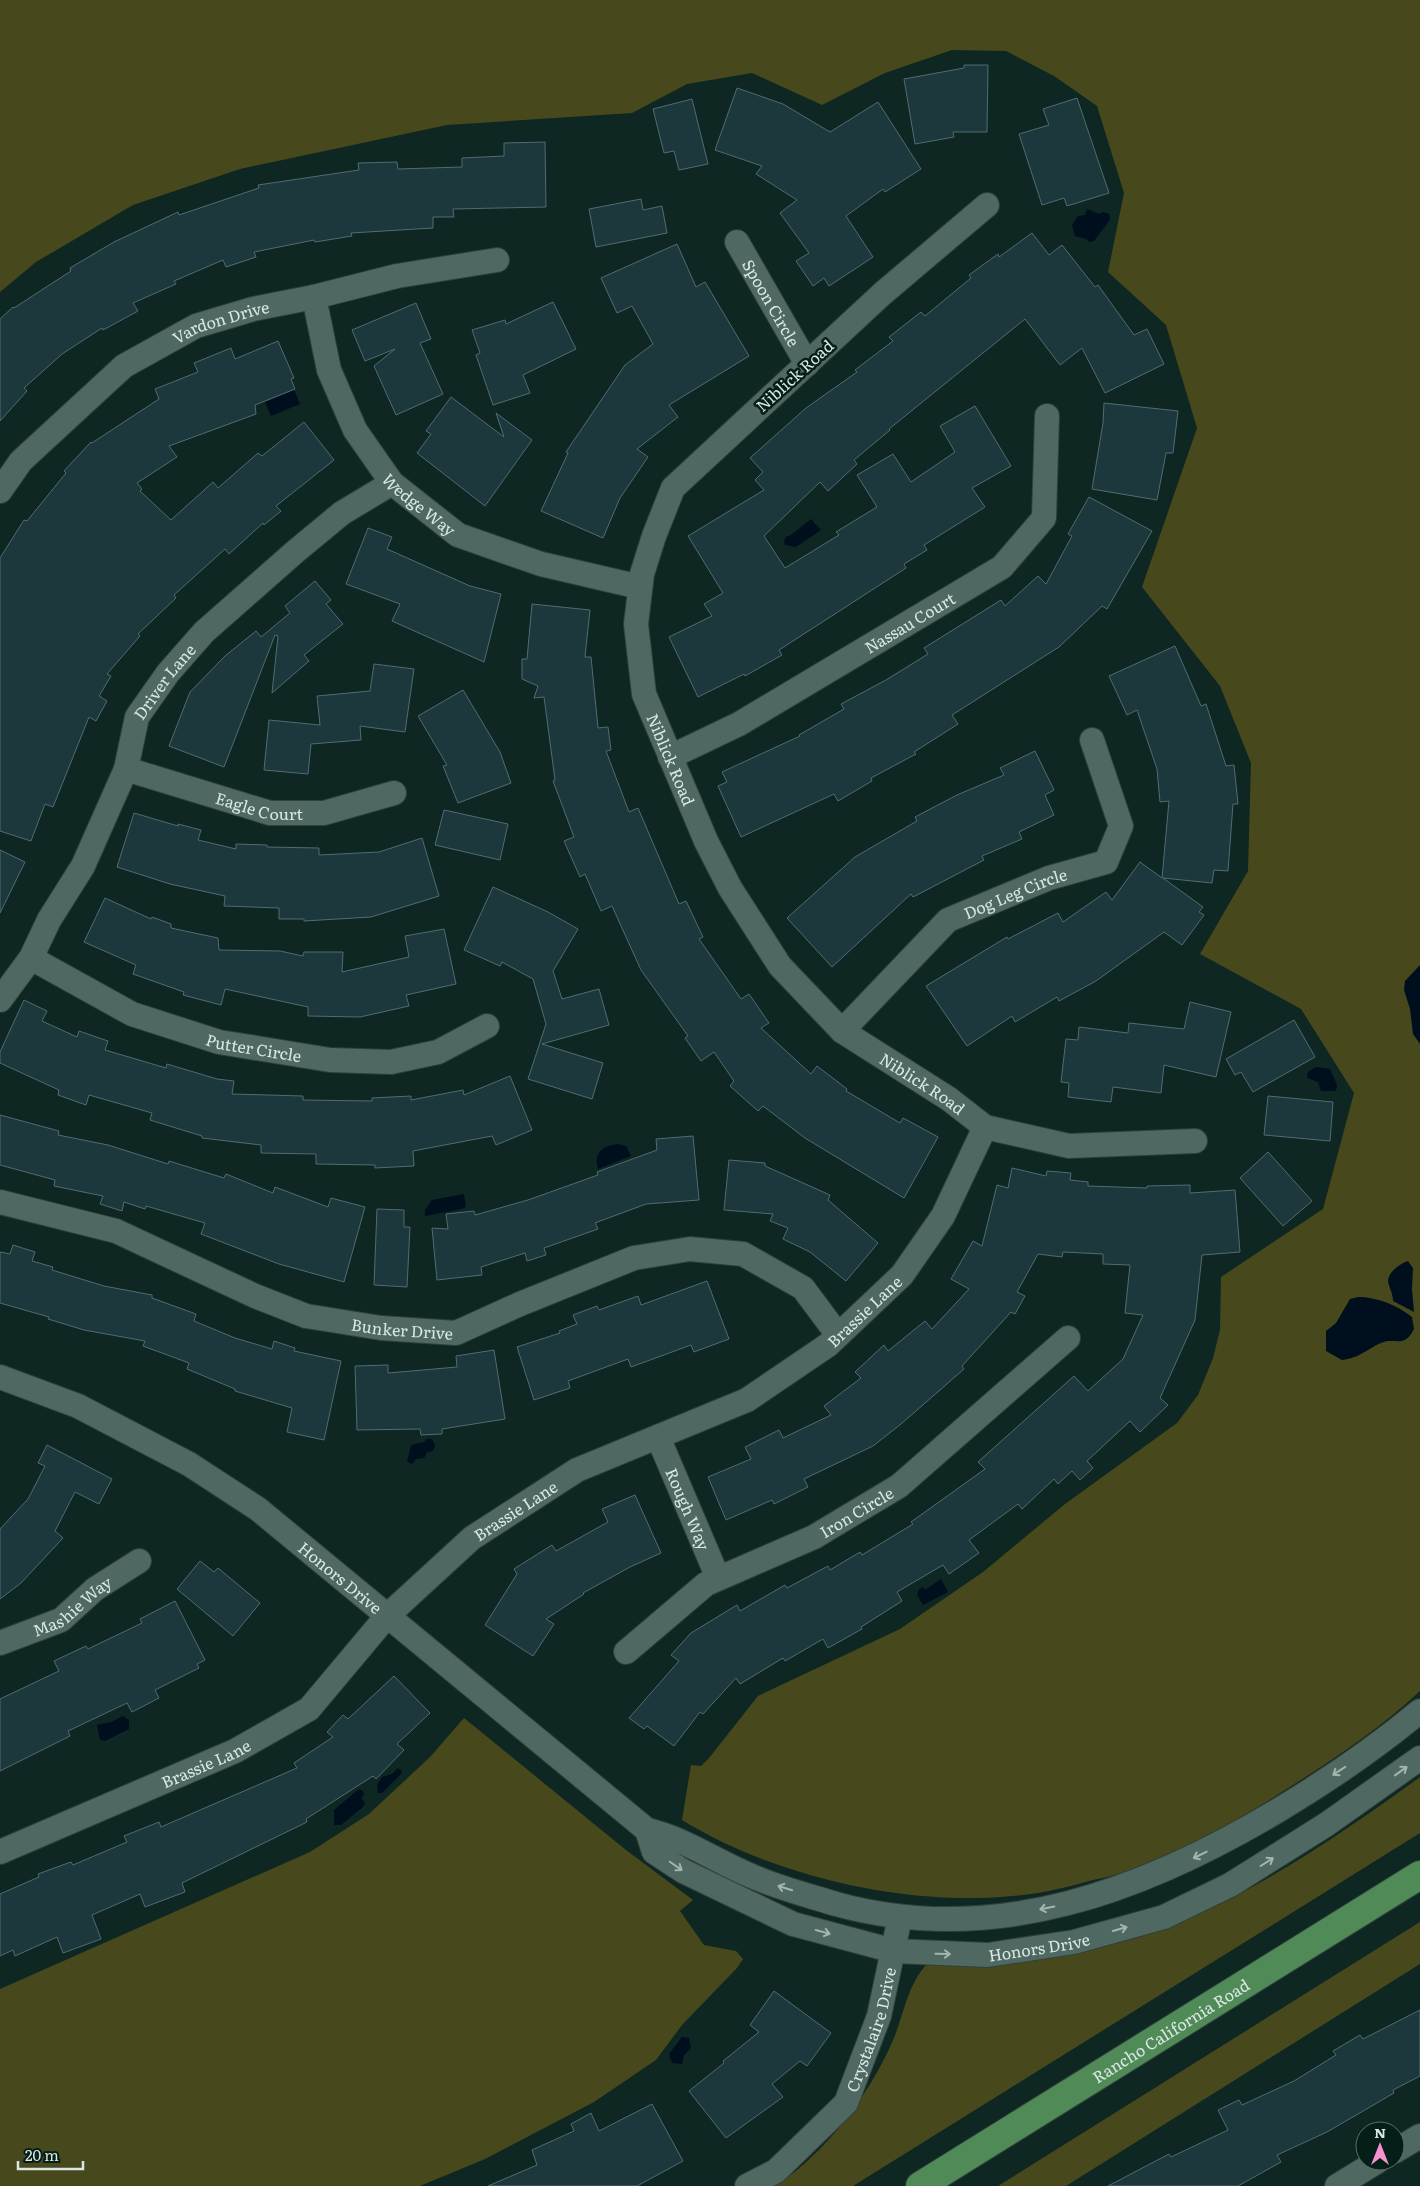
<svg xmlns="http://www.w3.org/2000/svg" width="1420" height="2186" viewBox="0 0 1420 2186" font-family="Literata,serif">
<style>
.green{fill:#47491c}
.water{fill:#000f1e}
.building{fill:#1d383c;stroke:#516c72}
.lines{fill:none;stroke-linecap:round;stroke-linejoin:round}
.minor-casing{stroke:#30403b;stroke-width:26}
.major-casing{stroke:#30403b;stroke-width:30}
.minor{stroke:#4f6962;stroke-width:24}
.major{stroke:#4f8a57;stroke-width:28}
.oneway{stroke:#a2b5b0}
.labels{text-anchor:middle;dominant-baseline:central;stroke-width:5;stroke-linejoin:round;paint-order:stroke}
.street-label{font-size:16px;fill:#d9e8e4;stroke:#051e18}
</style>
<rect width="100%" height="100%" fill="#0e2722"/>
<g class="green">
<path d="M 0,0 L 1420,0 L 1420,1691 C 1382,1727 1337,1757 1293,1785 C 1248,1813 1204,1842 1155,1862 C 1135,1870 1113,1876 1093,1880 C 1078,1884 1064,1888 1049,1891 C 932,1913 783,1882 682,1820 L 691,1765 L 701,1766 L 709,1758 L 758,1696 L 900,1629 L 983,1572 L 1065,1504 L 1177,1423 L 1198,1395 L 1213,1358 L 1220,1330 L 1221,1277 L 1323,1209 L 1354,1093 L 1301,1009 L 1200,954 L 1248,871 L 1251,763 L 1220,686 L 1142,587 L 1197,428 L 1166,325 L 1108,272 L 1124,193 L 1097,106 L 1054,76 L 1006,51 L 952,50 L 885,73 L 822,105 L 752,73 L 687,84 L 632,113 L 447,125 L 240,169 L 133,205 L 36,262 L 0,292 Z"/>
<polygon points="464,1718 626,1850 693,1900 680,1911 704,1945 736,1951 743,1959 737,1968 682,2025 656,2060 594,2102 485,2159 420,2186 0,2186 0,1989 310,1852 369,1814 430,1757"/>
<path d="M 1420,1777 L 1420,1833 L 853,2186 L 771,2186 C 779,2181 789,2177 797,2170 C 838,2136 873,2087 894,2038 C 904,2013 908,1985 926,1965 C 968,1957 1011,1962 1054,1956 C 1193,1937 1309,1857 1420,1777 Z"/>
<polygon points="1420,1922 1420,1964 1066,2186 998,2186"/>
</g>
<g class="water">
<polygon points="1087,209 1099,214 1103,212 1109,214 1110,220 1094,241 1089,242 1086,239 1075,236 1072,225 1078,216 1085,215"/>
<polygon points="294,390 300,404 271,416 265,402"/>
<polygon points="811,519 821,530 796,547 785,545 784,541 786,537 791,535"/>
<polygon points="1420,965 1420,1044 1413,1034 1410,1009 1404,990 1405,981"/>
<polygon points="1316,1067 1330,1069 1337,1085 1336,1091 1321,1091 1318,1082 1307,1078 1308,1072"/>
<path d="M 618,1144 L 626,1146 L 631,1156 L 598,1169 C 593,1152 603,1146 618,1144 Z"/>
<polygon points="464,1194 466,1207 462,1209 425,1216 425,1210 432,1200"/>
<path d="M 1408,1261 L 1413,1268 L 1412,1289 L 1414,1312 L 1393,1301 C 1393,1293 1389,1288 1388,1281 C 1388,1272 1401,1263 1408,1261 Z"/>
<path d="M 1358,1297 C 1377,1297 1397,1305 1412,1317 L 1414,1329 C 1404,1349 1395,1337 1381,1343 C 1365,1350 1362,1357 1342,1360 L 1326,1351 L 1326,1331 L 1336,1323 L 1350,1299 Z"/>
<polygon points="427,1439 432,1439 435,1445 433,1451 427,1452 424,1458 416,1459 412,1464 407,1462 411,1445 424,1442"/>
<polygon points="941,1579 948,1592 923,1605 917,1595 919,1589 923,1587 925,1590"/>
<polygon points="123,1716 129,1720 129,1729 105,1741 100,1740 97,1725 111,1722"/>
<polygon points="398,1768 402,1771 401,1774 382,1793 378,1793 377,1785 382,1777 392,1774"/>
<polygon points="359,1789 363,1791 364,1795 361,1798 365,1803 363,1807 341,1825 334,1825 334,1810"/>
<polygon points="682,2037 689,2038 691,2048 684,2055 682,2064 672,2063 669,2054"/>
</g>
<g class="building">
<polygon points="964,65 988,65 987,132 953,132 954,137 915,144 904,79 964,68"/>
<polygon points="737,88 783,104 830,132 878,102 921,169 885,192 883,189 846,216 873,257 829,286 824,278 813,286 796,261 809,253 780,213 797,200 756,174 762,166 715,150"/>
<polygon points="1077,98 1109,193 1067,206 1064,198 1042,205 1019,134 1049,125 1043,109"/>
<polygon points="692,99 708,164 679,170 674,151 664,153 653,109"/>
<polygon points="545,142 546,207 453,209 454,217 433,217 433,228 351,233 352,236 315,242 314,240 254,252 256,257 226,267 223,260 174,281 176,284 133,303 138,311 103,330 102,328 62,354 24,388 27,391 0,421 0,319 13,307 14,308 71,271 70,268 114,242 178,212 179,215 259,188 258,185 359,170 358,163 397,162 398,169 462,167 462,158 504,156 504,143"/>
<polygon points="641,199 643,210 662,206 667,233 596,247 589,209"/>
<polygon points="1032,233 1049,255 1062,245 1095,287 1098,285 1134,335 1147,329 1164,364 1105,393 1082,348 1060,365 1025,319 889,429 890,430 854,460 857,464 828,491 820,482 764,536 785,568 839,535 836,532 877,507 857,475 893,454 911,482 955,452 940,426 975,406 1011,466 972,488 985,507 924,545 927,550 904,564 906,568 779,650 782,655 745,676 744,674 698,697 669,637 712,616 704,604 723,593 688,536 764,490 755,480 763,472 750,458 806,408 857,372 855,370 893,341 889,337 921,312 925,316 971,278 969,275 998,254 999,257"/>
<polygon points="677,244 696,287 705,282 749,356 669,405 678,417 637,449 648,457 620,498 603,538 541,511 568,453 566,452 625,365 653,344 632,306 617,313 601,278"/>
<polygon points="553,302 576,349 523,375 530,393 493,405 476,355 480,353 472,330 505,320 506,324"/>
<polygon points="416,303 431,339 420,343 443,394 396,415 374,366 395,349 365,361 352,330"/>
<polygon points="278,341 294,378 291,379 295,389 255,405 256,414 169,446 177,457 137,483 142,489 140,491 171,520 213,482 218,488 258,453 262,456 304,422 334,460 276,506 281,511 264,525 263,523 229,554 225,549 174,595 176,598 138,634 140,636 107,674 111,676 99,696 107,701 96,721 89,717 53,807 45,804 31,841 0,831 0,558 24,520 27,521 66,473 64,471 91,442 92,443 159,399 155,389 198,372 194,363 231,348 235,359"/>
<polygon points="451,397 504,437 496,413 532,440 485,506 417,453 431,434 426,431"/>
<polygon points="1104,403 1178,411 1173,453 1166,453 1157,500 1092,489 1103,423"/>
<polygon points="1089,497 1152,531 1107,609 1102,606 1059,647 952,715 958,724 914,752 916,754 871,778 872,781 838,801 834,794 741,837 718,786 727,782 722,772 800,736 799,735 844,709 841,704 886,680 928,654 924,648 1001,600 1005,606 1038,576 1046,584 1072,536 1068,534"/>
<polygon points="368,528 392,537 387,549 470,586 501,594 484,662 392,621 400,604 346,584"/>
<polygon points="315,581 331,600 326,604 343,624 304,655 309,661 272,693 278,636 275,635 224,767 169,746 190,692 225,656 256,631 261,637 290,613 285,606"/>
<polygon points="532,604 590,610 585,657 591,657 598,728 608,727 611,750 606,751 629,812 638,808 679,904 686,901 703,937 699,939 741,999 749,994 769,1023 761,1028 811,1074 817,1066 847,1089 846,1091 900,1123 903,1118 938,1137 904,1198 805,1138 763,1106 758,1111 730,1086 734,1081 714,1052 701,1061 685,1038 688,1036 641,970 612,906 601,911 585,874 580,877 564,841 574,837 553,781 555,780 544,697 534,698 538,686 522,679 522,659 527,659"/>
<polygon points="1175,646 1201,706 1206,704 1226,766 1234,765 1238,804 1233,804 1228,871 1214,870 1212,883 1163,878 1203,907 1199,912 1204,915 1182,945 1164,932 1096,981 1059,1001 1057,997 1015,1022 1012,1016 967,1046 926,986 1007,937 1008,939 1058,913 1063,922 1106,892 1112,900 1140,862 1162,878 1169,801 1160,802 1157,769 1137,710 1127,715 1109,676"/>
<polygon points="374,664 414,669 405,732 360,726 361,740 311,744 308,774 264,770 269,720 320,725 317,696 370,691"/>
<polygon points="463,690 500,752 511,783 458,803 443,766 447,765 418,716"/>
<polygon points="1035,751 1054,790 1045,795 1054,815 1019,832 1022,839 982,856 984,860 913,897 911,894 832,967 787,918 855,857 917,821 915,817 957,795 1004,775 1000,768"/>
<polygon points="444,810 508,824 500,860 435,845"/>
<polygon points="134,813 178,826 178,824 201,830 198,840 236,849 236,844 267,845 267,847 319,848 319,855 379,852 422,838 439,896 371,917 304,921 304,919 279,919 279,908 224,906 225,896 170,884 117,867"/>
<polygon points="0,850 25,862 0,913"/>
<polygon points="493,887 548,912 578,929 553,971 562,999 599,989 609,1025 542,1044 603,1063 592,1099 528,1079 546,1024 533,979 502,962 500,966 464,950"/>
<polygon points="105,898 151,919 152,917 171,924 171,928 218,938 219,950 280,951 303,956 304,952 343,952 342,972 409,957 405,936 444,929 456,984 406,995 409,1006 360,1017 308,1016 308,1007 225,989 221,1005 183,995 184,992 133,974 136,965 84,942"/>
<polygon points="24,1000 47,1011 42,1021 77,1037 79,1031 108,1041 105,1050 166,1068 167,1064 217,1079 234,1081 232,1094 303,1096 303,1100 372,1101 372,1098 411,1096 411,1100 463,1090 464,1095 510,1076 532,1130 496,1145 492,1136 413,1151 414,1166 375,1168 375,1165 316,1164 316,1154 261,1153 261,1145 202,1138 202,1136 150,1120 152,1113 89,1095 86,1105 58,1095 59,1090 0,1063 0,1052"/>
<polygon points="1190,1002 1231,1012 1216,1077 1164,1065 1161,1093 1113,1087 1111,1102 1068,1097 1069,1083 1061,1082 1066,1039 1078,1040 1079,1027 1128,1033 1129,1023 1184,1029"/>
<polygon points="1294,1020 1315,1057 1253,1092 1241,1072 1235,1075 1226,1059"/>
<polygon points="1268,1096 1333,1102 1330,1141 1264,1135"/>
<polygon points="0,1115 59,1131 58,1135 108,1145 168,1164 169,1161 224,1178 226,1174 273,1193 275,1187 328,1207 331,1198 365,1207 344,1282 279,1264 201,1234 205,1223 146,1206 145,1209 124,1202 122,1211 100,1204 103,1196 54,1186 55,1180 0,1165"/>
<polygon points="693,1136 699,1200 646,1204 595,1223 598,1229 544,1248 546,1255 527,1261 525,1253 481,1267 482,1275 437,1280 432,1228 448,1229 446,1214 474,1211 475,1215 528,1200 598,1175 597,1172 657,1150 656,1139"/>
<polygon points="1268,1152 1312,1201 1283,1226 1240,1178"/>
<polygon points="729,1160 765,1163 765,1166 830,1195 828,1200 878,1243 846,1281 810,1252 783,1239 788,1228 770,1221 773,1214 724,1210"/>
<polygon points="1012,1168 1046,1176 1047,1171 1071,1173 1070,1180 1088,1182 1088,1186 1147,1188 1147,1186 1190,1185 1190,1193 1235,1190 1240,1252 1202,1255 1195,1320 1160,1398 1168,1405 1140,1432 1130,1421 1087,1461 1093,1468 1080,1480 1072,1471 1058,1484 1054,1479 1022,1509 1018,1504 969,1540 979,1553 949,1574 943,1565 897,1592 902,1601 861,1627 862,1629 828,1648 823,1639 785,1661 783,1658 740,1684 736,1678 703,1714 700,1712 674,1746 647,1726 644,1729 629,1718 679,1661 671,1655 691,1633 737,1605 740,1611 785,1585 787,1588 828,1566 830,1570 860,1552 862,1555 913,1524 911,1522 985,1469 978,1462 1074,1376 1088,1391 1123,1359 1143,1315 1125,1313 1130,1265 1103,1264 1103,1254 1063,1252 1062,1257 1038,1254 1017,1292 1025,1296 1015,1314 1011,1312 962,1366 964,1369 901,1424 873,1446 804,1479 808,1487 774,1504 772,1500 726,1520 708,1477 751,1459 745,1447 779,1430 783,1438 831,1415 824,1406 861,1378 855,1372 884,1345 888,1351 925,1321 932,1329 969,1289 951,1279 973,1241 982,1246 997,1185 1008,1188"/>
<polygon points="377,1209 404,1210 404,1227 410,1227 407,1287 374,1285"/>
<polygon points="13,1245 35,1252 32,1261 53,1267 52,1270 104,1286 152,1295 152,1298 196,1314 194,1321 235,1338 272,1349 274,1341 295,1348 294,1351 341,1361 324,1440 287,1432 292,1408 235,1391 235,1389 187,1369 189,1363 143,1346 145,1341 84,1330 48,1319 49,1317 0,1303 0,1252 10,1254"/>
<polygon points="707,1281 729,1339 694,1352 691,1345 631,1367 628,1359 568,1381 570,1388 534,1400 517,1347 560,1333 559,1331 577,1324 573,1315 597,1306 599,1310 638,1296 641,1305"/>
<polygon points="494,1350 505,1419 442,1429 442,1434 421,1435 420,1429 357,1430 355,1366 388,1365 388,1373 457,1367 456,1356"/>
<polygon points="47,1445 112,1479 99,1504 75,1492 55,1531 63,1538 21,1583 0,1599 0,1529 28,1499 45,1466 38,1463"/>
<polygon points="635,1495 661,1553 630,1567 583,1593 584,1594 546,1619 554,1624 533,1656 485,1625 517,1574 514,1569 552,1545 556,1551 608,1522 602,1509"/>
<polygon points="200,1561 214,1572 218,1568 260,1603 233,1636 177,1589"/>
<polygon points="175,1601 205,1660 197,1664 199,1668 155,1690 159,1698 132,1712 127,1703 68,1731 70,1736 0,1771 0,1699 59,1671 54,1661 86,1646 88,1649 142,1623 140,1619"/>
<polygon points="394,1676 430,1713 397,1744 404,1750 376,1779 373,1776 306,1819 307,1822 182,1883 185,1892 145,1907 140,1894 92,1915 101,1939 63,1953 57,1937 15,1956 13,1950 0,1956 0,1894 39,1877 38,1874 71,1862 73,1865 127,1842 124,1836 159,1822 161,1827 297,1768 294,1763 333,1737 327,1732 343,1715 348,1719"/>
<polygon points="774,1991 831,2033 807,2066 800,2061 772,2084 783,2097 726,2138 689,2091 724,2063 723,2061 759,2032 750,2025"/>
<polygon points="1420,2010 1420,2076 1393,2090 1394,2093 1327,2132 1277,2155 1281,2162 1238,2186 1108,2186 1169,2154 1171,2157 1228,2130 1218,2110 1239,2100 1242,2105 1294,2081 1336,2055 1333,2051 1360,2035 1363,2039"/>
<polygon points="652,2104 683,2161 637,2186 488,2186 537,2165 532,2150 574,2131 571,2124 591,2113 599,2131"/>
</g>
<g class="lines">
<g class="minor-casing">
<g id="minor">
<path id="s1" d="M 987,205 L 882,294 L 673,488 L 654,536 L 642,574 L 636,624 L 644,694 L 706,841 L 730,888 L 780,966 L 842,1031 L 949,1099 L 985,1127 L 1069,1146 L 1195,1141"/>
<path id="s2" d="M 737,242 L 807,364"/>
<path id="s3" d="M 314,297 L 329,370 L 355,430 L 392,483 L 458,535 L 541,564 L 640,587"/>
<path id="s4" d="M 0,491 L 21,461 L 124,366 L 196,326 L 253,309 L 314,297 L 397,276 L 497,260"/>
<path id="s5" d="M 670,757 L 739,724 L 1002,567 L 1044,518 L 1047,416"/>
<path id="s6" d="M 126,769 L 270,813 L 324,813 L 394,793"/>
<path id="s7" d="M 31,958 L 132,1014 L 219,1042 L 330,1060 L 391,1062 L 438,1052 L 487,1026"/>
<path id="s8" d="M 0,1000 L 31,958 L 49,920 L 83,866 L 126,769 L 137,717 L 168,673 L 204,632 L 296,551 L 342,513 L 392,483"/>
<path id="s9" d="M 842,1031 L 948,920 L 1049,878 L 1106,862 L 1121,826 L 1092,740"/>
<path id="s10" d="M 0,1202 L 116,1231 L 255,1296 L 306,1316 L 381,1328 L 456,1333 L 520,1304 L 634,1258 L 690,1249 L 743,1254 L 803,1288 L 838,1335"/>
<path id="s11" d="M 0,1377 L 78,1406 L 189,1464 L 258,1509 L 647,1830 C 687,1839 721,1865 759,1879 C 783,1889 810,1896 836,1904 C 995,1948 1146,1890 1282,1808 C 1330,1779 1377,1747 1420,1711"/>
<path id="s12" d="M 658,1437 L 718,1578"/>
<path id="s13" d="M 0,1643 L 61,1620 L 95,1589 L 139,1561"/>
<path id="s14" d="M 626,1652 L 706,1584 L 814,1537 L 899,1486 L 1068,1338"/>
<path id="s15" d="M 647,1830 L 654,1852 L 683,1871 L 793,1924 L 894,1951 L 988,1955 L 1074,1942 L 1164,1917 L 1230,1885 L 1327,1824 L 1420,1758"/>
<path id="s16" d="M 0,1852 L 235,1751 L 309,1709 L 387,1616 L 472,1538 L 577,1470 L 747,1400 L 828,1345 L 902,1275 L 943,1216 L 985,1127"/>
<polyline points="1395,2151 1420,2136"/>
<path id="s17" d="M 747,2186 L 776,2171 L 846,2103 L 879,2016 L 900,1917"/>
<polyline points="1337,2186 1378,2161"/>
</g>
</g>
<g class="major-casing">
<g id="major">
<path id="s18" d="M 920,2186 L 1420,1875"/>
</g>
</g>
<use href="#minor" class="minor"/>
<use href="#major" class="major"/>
</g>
<defs><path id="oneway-shaft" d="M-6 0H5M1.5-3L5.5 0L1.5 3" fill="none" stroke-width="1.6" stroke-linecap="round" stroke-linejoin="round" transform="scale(1.25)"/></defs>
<g class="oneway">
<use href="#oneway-shaft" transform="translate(1339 1771) rotate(147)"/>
<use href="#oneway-shaft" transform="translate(1401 1771) rotate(-36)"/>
<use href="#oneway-shaft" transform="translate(1200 1855) rotate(154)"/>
<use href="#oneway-shaft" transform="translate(1267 1862) rotate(-32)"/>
<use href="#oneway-shaft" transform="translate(676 1866) rotate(35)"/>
<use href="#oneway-shaft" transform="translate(785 1888) rotate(-163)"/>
<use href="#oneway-shaft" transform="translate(1047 1908) rotate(168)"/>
<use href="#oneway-shaft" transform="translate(1120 1929) rotate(-16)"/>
<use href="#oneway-shaft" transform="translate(823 1932) rotate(15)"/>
<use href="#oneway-shaft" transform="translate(943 1954) rotate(1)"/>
</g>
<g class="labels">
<g class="street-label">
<text stroke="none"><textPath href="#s2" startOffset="70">Spoon Circle</textPath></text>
<text stroke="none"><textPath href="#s4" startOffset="284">Vardon Drive</textPath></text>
<text transform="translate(794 375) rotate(-42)">Niblick Road</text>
<text stroke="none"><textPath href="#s3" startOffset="239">Wedge Way</textPath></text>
<text stroke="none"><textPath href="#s5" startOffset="275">Nassau Court</textPath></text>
<text stroke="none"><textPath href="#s8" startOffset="362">Driver Lane</textPath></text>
<text stroke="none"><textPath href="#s1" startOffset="706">Niblick Road</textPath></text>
<text stroke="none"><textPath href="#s6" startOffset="139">Eagle Court</textPath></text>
<text stroke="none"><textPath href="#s9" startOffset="226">Dog Leg Circle</textPath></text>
<text stroke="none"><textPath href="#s7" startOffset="242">Putter Circle</textPath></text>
<text stroke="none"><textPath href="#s1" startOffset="1126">Niblick Road</textPath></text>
<text stroke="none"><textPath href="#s16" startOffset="1034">Brassie Lane</textPath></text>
<text stroke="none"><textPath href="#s10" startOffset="425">Bunker Drive</textPath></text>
<text stroke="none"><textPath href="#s12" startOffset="78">Rough Way</textPath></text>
<text stroke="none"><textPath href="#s16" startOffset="629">Brassie Lane</textPath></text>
<text stroke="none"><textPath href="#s14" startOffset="272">Iron Circle</textPath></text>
<text stroke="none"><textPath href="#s11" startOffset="398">Honors Drive</textPath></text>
<text stroke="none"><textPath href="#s13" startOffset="82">Mashie Way</textPath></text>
<text stroke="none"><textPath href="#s16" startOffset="224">Brassie Lane</textPath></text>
<text stroke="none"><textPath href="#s15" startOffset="430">Honors Drive</textPath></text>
<text stroke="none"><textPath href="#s17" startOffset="208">Crystalaire Drive</textPath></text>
<text stroke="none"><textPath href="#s18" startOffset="295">Rancho California Road</textPath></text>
</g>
</g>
<g transform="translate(1380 2146)"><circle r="24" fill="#051e18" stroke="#5a6f6a"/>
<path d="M0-4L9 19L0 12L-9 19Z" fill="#f790cf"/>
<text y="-8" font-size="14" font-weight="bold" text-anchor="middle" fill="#d9e8e4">N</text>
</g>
<path d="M18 2161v8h65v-8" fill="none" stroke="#d9e8e4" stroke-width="2.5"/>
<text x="25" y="2161" font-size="15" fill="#d9e8e4" stroke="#051e18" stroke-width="4" paint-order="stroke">20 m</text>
</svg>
